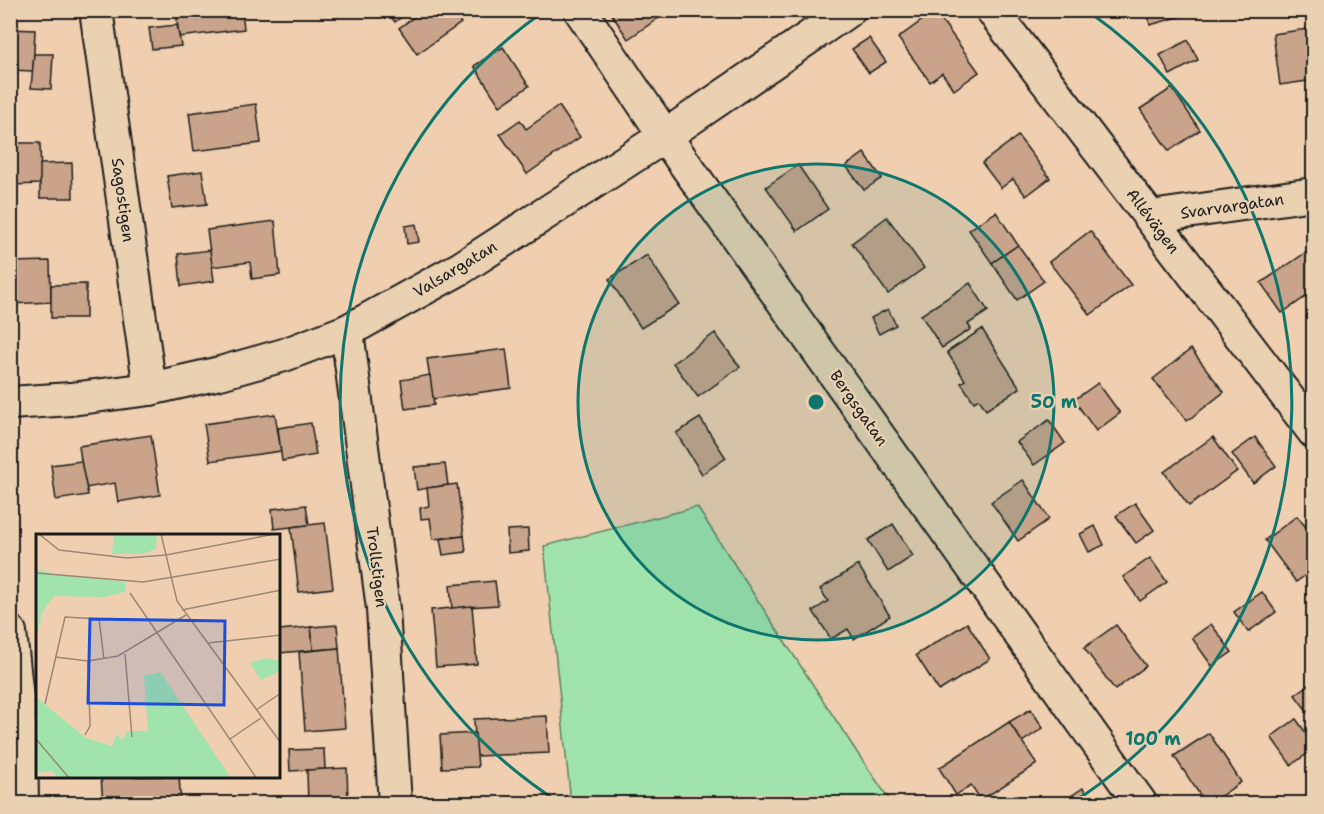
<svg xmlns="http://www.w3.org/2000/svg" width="1324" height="814" viewBox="0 0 1324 814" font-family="'Shantell Sans',sans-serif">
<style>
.green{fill:#a0e3ad;stroke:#5e8064;stroke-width:1.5}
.building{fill:#c9a48a;stroke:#1c1c1c;stroke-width:1.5}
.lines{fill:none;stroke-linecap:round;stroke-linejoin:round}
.minor-casing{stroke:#1c1c1c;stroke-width:36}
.minor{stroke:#ead1b2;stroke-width:32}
.ring{fill:none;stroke:#0f766e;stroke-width:3}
.labels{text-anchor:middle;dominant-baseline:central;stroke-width:4.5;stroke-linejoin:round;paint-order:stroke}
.street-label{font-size:16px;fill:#1c1c1c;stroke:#ead1b2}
.inset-road{fill:none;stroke:#9b8774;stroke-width:1.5}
.view{fill:#1d4ed8;fill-opacity:0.15;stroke:#1d4ed8;stroke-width:3}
.inset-edge{fill:none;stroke:#1c1c1c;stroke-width:3}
.centre{fill:#0f766e;stroke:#ead1b2;stroke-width:3}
.ring-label{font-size:18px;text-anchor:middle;font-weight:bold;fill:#0f766e;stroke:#ead1b2;stroke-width:4.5;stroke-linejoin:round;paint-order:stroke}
</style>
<rect width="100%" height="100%" fill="#efcfaf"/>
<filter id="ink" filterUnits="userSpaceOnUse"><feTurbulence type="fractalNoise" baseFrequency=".0167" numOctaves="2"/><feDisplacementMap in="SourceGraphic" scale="12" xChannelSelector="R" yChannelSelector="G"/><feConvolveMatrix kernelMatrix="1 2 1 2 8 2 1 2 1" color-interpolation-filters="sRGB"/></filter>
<g filter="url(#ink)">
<polygon class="green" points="697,507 858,754 892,803 571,803 544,546"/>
<g class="building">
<polygon points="176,10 242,10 244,29 179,37"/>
<polygon points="386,10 411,10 395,22"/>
<polygon points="424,10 452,10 461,23 417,54 399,28"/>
<polygon points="609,10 656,10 660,17 628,39"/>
<polygon points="1147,10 1181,10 1182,16 1150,25"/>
<polygon points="935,11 979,72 954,90 942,73 930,82 898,38"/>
<polygon points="177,25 181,46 152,49 149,28"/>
<polygon points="1314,28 1314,80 1280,85 1273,34"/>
<polygon points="10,29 35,30 33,71 10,70"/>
<polygon points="869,38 886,62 869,73 852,49"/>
<polygon points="1188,40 1198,60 1170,75 1160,55"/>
<polygon points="503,47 529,86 500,106 474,66"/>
<polygon points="34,54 53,54 51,89 31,88"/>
<polygon points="1172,88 1200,130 1169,151 1140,109"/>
<polygon points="256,104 261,143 194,151 189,113"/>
<polygon points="559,106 580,137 527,174 500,134 520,120 526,129"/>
<polygon points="1018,136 1050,178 1026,196 1013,179 1001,188 982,163"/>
<polygon points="10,143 40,143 41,184 10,185"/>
<polygon points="864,153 882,178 864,190 846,166"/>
<polygon points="72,163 73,198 40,198 40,164"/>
<polygon points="798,165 828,209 797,231 766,187"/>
<polygon points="202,171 207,204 172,208 167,176"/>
<polygon points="996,212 1018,245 992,263 969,230"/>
<polygon points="887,217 924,268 888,294 852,243"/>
<polygon points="275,221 280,275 252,279 250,262 212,267 207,230"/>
<polygon points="416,224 419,242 407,244 405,226"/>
<polygon points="1090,231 1131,285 1090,315 1049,262"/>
<polygon points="1018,245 1044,281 1017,300 992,263"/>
<polygon points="1314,247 1314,291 1282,313 1261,283"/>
<polygon points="210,250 214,281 181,286 178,254"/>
<polygon points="647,255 679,304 641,328 609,279"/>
<polygon points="50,261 51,302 10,304 10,262"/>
<polygon points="970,283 988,311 968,324 971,329 942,348 921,315"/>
<polygon points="86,284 86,318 51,318 51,285"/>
<polygon points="888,309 896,325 879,334 871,318"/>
<polygon points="982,329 1020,388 986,410 979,399 974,402 961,383 965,380 947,352"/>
<polygon points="715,333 740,367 698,397 673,363"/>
<polygon points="506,349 511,388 433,399 427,359"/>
<polygon points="1191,349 1224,392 1187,421 1153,379"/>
<polygon points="430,375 434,405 405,409 401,380"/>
<polygon points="1098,383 1120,413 1096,431 1074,400"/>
<polygon points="275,414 281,451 210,461 204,424"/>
<polygon points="700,418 726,458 702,474 676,433"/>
<polygon points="1049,420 1065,443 1034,465 1017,442"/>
<polygon points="311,423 316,455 282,461 278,428"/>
<polygon points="151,435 160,495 118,502 115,483 85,488 79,446"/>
<polygon points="1213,437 1237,471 1189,506 1164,472"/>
<polygon points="1255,437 1276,466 1253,483 1232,454"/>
<polygon points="81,461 88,495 56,500 51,465"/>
<polygon points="445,464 448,485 417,490 414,467"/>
<polygon points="1023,480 1049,519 1018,541 991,502"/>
<polygon points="457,484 464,536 433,539 430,518 421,519 420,508 429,506 427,488"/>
<polygon points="1135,503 1154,530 1136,543 1116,516"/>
<polygon points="306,505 309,525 274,529 272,509"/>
<polygon points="1297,516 1314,537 1314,569 1296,582 1265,540"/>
<polygon points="325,523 333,588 299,592 291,527"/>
<polygon points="893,524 913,556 888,572 868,540"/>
<polygon points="1095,526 1104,545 1089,552 1080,534"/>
<polygon points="528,529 529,551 508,553 507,530"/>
<polygon points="464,536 466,552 443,555 440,539"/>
<polygon points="1150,558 1167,582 1140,601 1123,577"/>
<polygon points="858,565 890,616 854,639 848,629 831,639 813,611 828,601 820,589"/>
<polygon points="495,581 498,605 452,608 450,585"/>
<polygon points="1262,592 1276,612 1248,632 1234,612"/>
<polygon points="472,606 477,664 436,667 431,610"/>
<polygon points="967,623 990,659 939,691 916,655"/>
<polygon points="1211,624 1232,652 1212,666 1192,638"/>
<polygon points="337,625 339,648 313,650 311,627"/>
<polygon points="1116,625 1146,666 1115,690 1084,648"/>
<polygon points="311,627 313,650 279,653 279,630"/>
<polygon points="339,648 345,728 305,731 299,652"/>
<polygon points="1314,681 1314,714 1311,716 1295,695"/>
<polygon points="1031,709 1043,728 1022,742 1009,722"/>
<polygon points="547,716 549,753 476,756 474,719"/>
<polygon points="1296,719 1314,744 1314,749 1291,765 1271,737"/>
<polygon points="1009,722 1037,764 981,800 971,785 956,795 939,768"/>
<polygon points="475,733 478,767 442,768 440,735"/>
<polygon points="1209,733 1241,782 1209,804 1206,804 1174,756"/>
<polygon points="324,749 325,769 290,771 289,750"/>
<polygon points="347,768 348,804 308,804 307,770"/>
<polygon points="179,776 181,804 103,804 101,777"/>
<polygon points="1083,788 1094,804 1059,804"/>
<polygon points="102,796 103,804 73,804 73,798"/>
</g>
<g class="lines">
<g class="minor-casing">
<g id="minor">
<polyline points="96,10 150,389"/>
<polyline points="580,10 665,136 1141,804"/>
<polyline points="992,10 1314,432"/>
<polyline points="1151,217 1314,194"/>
<polyline points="347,331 383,609 395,804"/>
<polyline points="10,403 71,399 150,389 220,373 284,355 347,331 461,268 665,136 849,10"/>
<polyline points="10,632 21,736 22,804"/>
</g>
</g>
<use href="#minor" class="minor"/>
</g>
</g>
<circle cx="816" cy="402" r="238" fill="#0f766e" fill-opacity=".12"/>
<g class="ring">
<circle cx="816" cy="402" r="238"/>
<path d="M560 803A476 476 0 0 1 543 12M1089 12A476 476 0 0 1 1072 803"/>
</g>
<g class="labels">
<g class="street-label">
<text transform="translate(123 200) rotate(82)">Sagostigen</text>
<text transform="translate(1232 206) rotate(-8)">Svarvargatan</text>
<text transform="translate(1153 221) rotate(53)">Allévägen</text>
<text transform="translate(455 269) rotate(-31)">Valsargatan</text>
<text transform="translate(859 408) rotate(55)">Bergsgatan</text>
<text transform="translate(377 567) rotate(83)">Trollstigen</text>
</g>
</g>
<g transform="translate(36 534)">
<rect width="244" height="244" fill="#efcfaf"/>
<path d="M 78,0 L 121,0 L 120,15 L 106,20 L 76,20 ZM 0,35 L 24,41 L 89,48 L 89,58 L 68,63 L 18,62 L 6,78 L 0,108 ZM 229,124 L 243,127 L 244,137 L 225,146 L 214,129 ZM 124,138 L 195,244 L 22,245 L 17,237 L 0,239 L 0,163 L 50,204 L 76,212 L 81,200 L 86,206 L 92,197 L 112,197 L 108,142 Z" fill="#a0e3ad"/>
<path class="inset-road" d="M 3,0 L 23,16 L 91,24 L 130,21 L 239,0M 125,0 L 141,67 L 245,209M 0,39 L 107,48 L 245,25M 94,59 L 221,245M 146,76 L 245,56M 172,109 L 245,101M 89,120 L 96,203M 19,123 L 52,127 L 82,122 L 150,81M 9,170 L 29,83 L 63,85 L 68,125M 220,176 L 245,159M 49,201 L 54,192 L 52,127M 0,205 L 34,245M 194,205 L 225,184"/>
<path class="view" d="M 54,85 L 189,87 L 188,171 L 52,169 Z"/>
<rect width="244" height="244" class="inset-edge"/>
</g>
<circle cx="816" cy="402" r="9" class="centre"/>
<g class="ring-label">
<text x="1054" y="408">50 m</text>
<text x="1153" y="745">100 m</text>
</g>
<rect width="1324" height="814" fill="none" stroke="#ead1b2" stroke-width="36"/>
<rect x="18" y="18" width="1288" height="778" fill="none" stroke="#1c1c1c" stroke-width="2" filter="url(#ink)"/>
</svg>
